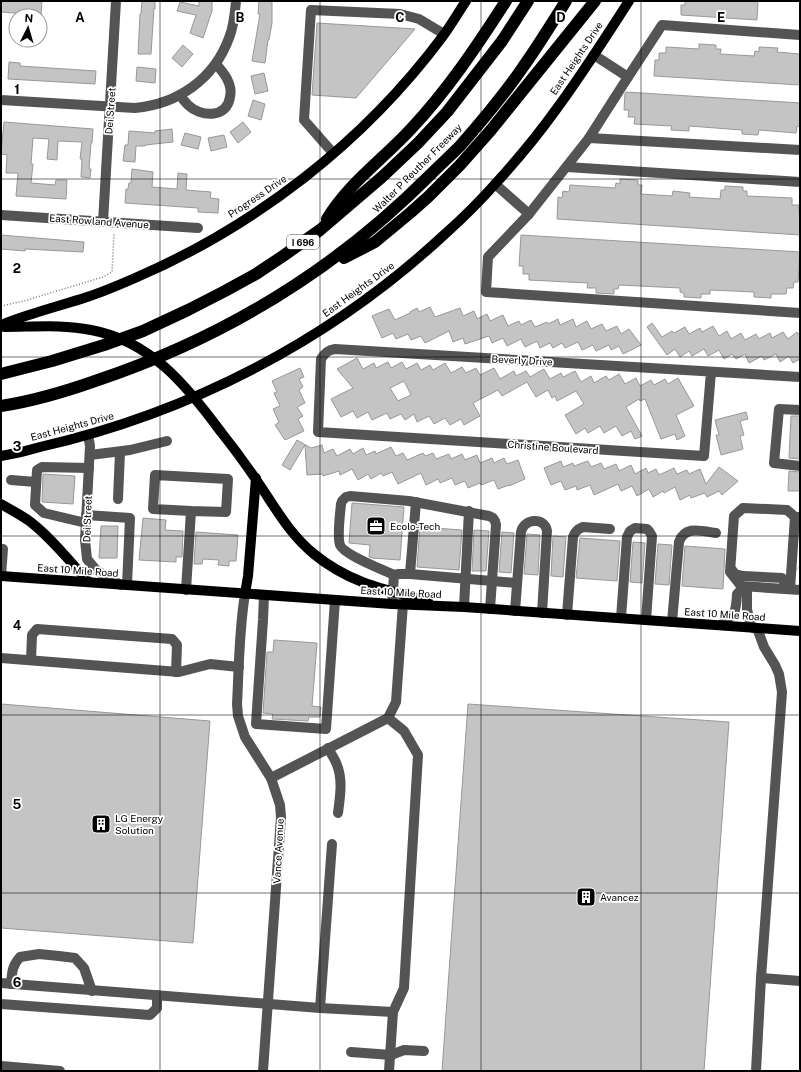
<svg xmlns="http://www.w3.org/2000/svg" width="801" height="1072" viewBox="0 0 801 1072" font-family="'Public Sans',sans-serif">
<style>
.building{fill:#c4c4c4;stroke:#989898;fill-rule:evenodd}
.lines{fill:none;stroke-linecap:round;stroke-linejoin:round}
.minor-tunnel{stroke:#d9d9d9;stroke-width:10;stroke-dasharray:10 5;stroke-linecap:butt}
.path{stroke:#767676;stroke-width:1.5;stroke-dasharray:1 2;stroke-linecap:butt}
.minor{stroke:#545454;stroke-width:10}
.major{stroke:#000;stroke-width:10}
.highway{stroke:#000;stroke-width:12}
.grid{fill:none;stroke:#000;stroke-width:1;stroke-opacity:0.55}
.labels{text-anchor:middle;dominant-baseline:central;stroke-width:3.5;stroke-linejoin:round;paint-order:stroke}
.shield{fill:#fff;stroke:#4c4c4c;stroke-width:1}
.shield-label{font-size:9px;font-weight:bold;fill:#000}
.street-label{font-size:10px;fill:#000;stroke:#fff}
.poi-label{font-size:10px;fill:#000;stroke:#fff;text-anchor:start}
.grid-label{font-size:13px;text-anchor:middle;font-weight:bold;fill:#000;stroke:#fff;stroke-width:3.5;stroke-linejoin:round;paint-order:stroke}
</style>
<rect width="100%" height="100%" fill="#fff"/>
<g class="building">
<polygon points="1,1 42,1 41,15 1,12"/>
<polygon points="142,1 155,1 155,9 154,8 151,54 138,54 140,14 141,14"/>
<polygon points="199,1 212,1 212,11 203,38 190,33 196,15 177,11 180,2 199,6"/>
<polygon points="259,1 272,1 272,23 269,40 268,40 265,63 252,61 260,14 258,14"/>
<polygon points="685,1 758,1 757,20 681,15 681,5 685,5"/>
<polygon points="317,23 415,29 356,98 312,95"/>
<polygon points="699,44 716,45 716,49 721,49 720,54 754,56 755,51 759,52 759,47 778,48 777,52 800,54 800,85 654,76 655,60 659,60 659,53 666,53 666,47 699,49"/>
<polygon points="183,45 193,54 182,67 172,58"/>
<polygon points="9,62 20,63 20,66 96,71 95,84 8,79"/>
<polygon points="137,67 156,69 155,83 136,81"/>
<polygon points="264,73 268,91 255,94 251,76"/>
<polygon points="626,92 800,103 800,127 797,126 796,133 759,130 758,135 742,134 742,130 689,126 689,131 671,130 672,126 634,124 635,117 628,117 629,110 624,110 625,93"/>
<polygon points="253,100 265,104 261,120 248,116"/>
<polygon points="4,122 93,129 92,143 91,143 89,169 91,169 90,178 81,177 82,159 80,159 82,142 58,141 57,160 47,159 49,139 33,138 31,164 33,164 31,183 55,185 56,180 67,180 66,199 16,196 18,173 6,173 7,155 1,154"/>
<polygon points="243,122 251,132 238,143 230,132"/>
<polygon points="172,129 173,142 145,145 145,146 136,146 135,162 123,161 125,145 128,145 129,131 155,133 155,131"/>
<polygon points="185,133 201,137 198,149 181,145"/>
<polygon points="224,135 227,147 211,151 208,138"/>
<polygon points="132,169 153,172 152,187 177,189 178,173 187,174 186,190 211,192 210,198 219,199 218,213 198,212 198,208 125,203 126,189 128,189 129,183 131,183"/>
<polygon points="620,179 638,180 638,185 642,185 641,194 672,196 673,191 690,193 689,197 720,199 721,190 725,190 725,186 743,187 743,191 747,191 747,196 792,198 792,205 799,205 799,211 800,212 800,235 557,219 558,197 562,198 563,191 569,192 570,185 615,188 616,183 620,184"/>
<polygon points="1,235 84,242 83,252 25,249 25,251 1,249"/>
<polygon points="521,235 800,252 798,282 794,282 793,288 787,288 786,294 771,294 771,298 754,297 754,292 710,290 710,294 701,294 701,298 684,297 684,293 680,292 680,288 619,285 618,289 614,289 614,294 596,293 596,288 587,288 588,283 529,280 529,274 523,274 523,266 519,266"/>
<polygon points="430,307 435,317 460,308 463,316 474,311 477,319 487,314 490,321 503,315 508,326 519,321 521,325 531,320 535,327 547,322 548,324 558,319 560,325 573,319 576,327 587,321 591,329 602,324 606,331 617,326 621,334 629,329 641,345 623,354 619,346 611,350 609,345 596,351 593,345 582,350 578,342 565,348 562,343 553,348 550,343 540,348 537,341 525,347 521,339 507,346 503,338 492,343 489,336 465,344 463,338 453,342 449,331 425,343 421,336 411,340 408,334 396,339 393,333 382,338 372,316 389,309 395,320 410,313 410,312 417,308 419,312"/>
<polygon points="652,323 662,337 672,331 674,333 685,327 689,334 700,328 702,332 713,326 719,336 727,331 731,339 741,333 745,340 756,334 759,339 770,333 772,338 783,332 788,339 797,332 800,336 800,359 793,363 789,356 780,362 776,354 764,360 762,356 749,363 745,354 736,359 732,354 724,359 719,350 708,356 704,349 692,356 689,351 680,357 675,349 667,355 647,327"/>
<path d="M 357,358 L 363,369 L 374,363 L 376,368 L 388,362 L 391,368 L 402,362 L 406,369 L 417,363 L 421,370 L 430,365 L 433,370 L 445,363 L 451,373 L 462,367 L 466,373 L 476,368 L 480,375 L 494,368 L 500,379 L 514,371 L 516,376 L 526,371 L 530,377 L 544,369 L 550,379 L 561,373 L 563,377 L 575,371 L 581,382 L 591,376 L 594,383 L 606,376 L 609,380 L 619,374 L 625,384 L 636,378 L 640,386 L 651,380 L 654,385 L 665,379 L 668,384 L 678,378 L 694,406 L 676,415 L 685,436 L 677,440 L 675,434 L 661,439 L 645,399 L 640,401 L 639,399 L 626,407 L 642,436 L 635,439 L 631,431 L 622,436 L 616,426 L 604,433 L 600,426 L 588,433 L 585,428 L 576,434 L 565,415 L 584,404 L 576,391 L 557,401 L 555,396 L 552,398 L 548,390 L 536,397 L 527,382 L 502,396 L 498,390 L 473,403 L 480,416 L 464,425 L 461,419 L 450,425 L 445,418 L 434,424 L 429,416 L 417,422 L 414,414 L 405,420 L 401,414 L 390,419 L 387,413 L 372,420 L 368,412 L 357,418 L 353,411 L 341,417 L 331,399 L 353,388 L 337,369 ZM 404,381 L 411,395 L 398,401 L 390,388 Z"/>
<polygon points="300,368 304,377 299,379 303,387 299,390 305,403 297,407 303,416 298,419 304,431 285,440 275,425 279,422 273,409 280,406 274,393 277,392 272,381"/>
<polygon points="746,412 748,419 740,421 744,435 740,436 743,449 721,455 716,435 719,435 715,420"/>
<polygon points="791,416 800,416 800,459 789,458"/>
<polygon points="297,440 311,448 322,445 324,453 333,449 337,456 350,449 353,454 363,448 366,455 375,451 376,454 391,447 396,456 403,453 407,460 423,453 425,456 433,453 436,459 449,454 451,459 462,454 465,460 477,455 480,463 492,458 494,463 504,458 507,464 518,460 525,479 509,486 509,485 498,489 494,480 481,485 480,483 468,488 465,481 455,485 452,478 440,483 438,479 426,485 421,473 398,484 392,472 383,476 381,473 371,479 368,474 358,480 352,469 340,475 339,471 323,476 323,474 307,475 305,445 290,470 282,465"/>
<polygon points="561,461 563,467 573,463 574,466 588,461 591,467 601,463 604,469 616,464 619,471 631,465 635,474 646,468 648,473 656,469 659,475 674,468 677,474 687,470 689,474 700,469 706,484 719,467 738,481 722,495 719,491 707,497 705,493 691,498 690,495 680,500 675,487 664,493 663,491 653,497 649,489 637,496 632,486 621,491 618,484 594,495 590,485 577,490 576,486 565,490 561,481 551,485 544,468"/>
<polygon points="789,471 800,472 800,491 788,491"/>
<polygon points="43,474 75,476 73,504 42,502"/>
<polygon points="352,503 404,507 400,560 372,558 369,557 370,545 349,543"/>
<polygon points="143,518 166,520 165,530 183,531 182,557 176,557 176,562 139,560"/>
<polygon points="101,526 118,526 117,558 99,558"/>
<polygon points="420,527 462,530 459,570 417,567"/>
<polygon points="474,530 489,531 486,571 472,571"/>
<polygon points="196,532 238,535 236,561 229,561 229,566 218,565 219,560 203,559 202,564 194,564"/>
<polygon points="502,532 514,533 511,573 499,572"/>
<polygon points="527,534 540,535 538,575 524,574"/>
<polygon points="553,536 566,537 563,577 551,576"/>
<polygon points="580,538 620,541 617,581 576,578"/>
<polygon points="633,542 645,543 642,583 630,582"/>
<polygon points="658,544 672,545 669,585 655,584"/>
<polygon points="685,546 725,549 723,589 682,586"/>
<polygon points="274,640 317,643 312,706 321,707 320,717 309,717 308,721 272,719 273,714 263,713 267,652 273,652"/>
<polygon points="1,704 210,721 193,943 1,928"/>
<polygon points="468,704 729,722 704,1071 442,1071"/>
</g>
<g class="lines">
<g class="minor-tunnel">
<polyline points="799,537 800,537"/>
<polyline points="799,552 800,552"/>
<polyline points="799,566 800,567"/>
</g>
<polyline class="path" points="1,306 24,301 103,277 112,272 114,233"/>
<g class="minor">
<polyline points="800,35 662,25 628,77 589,138 529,214 488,257 486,292 800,313"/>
<polyline points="594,55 628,77"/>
<path d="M 180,95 C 182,98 185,102 188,105 C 200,117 227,119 230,97 C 233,84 224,73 216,64"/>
<path d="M 1,100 L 135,108 C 178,104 214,79 229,38 C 234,26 235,13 236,1"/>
<polyline points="589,138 800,150"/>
<polyline points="333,153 304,120 311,10 400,14 419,19 444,34"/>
<polyline points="567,167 800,182"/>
<polyline points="495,184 529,214"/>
<polyline points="1,215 198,228"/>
<polyline points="103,222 116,1"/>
<path d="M 711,372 L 704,456 L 318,432 L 321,359 C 325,353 328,350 335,349 L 800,377"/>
<polyline points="800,410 779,409 774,463 800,466"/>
<polyline points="88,435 90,446 85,540 87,559 96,570 121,585"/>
<polyline points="90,455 130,450 167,441"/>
<polyline points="11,480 36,482"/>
<polyline points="118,499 120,452"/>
<polyline points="86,515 130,518 127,585"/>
<polyline points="86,523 44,513 35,505 37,470 42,467 89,468"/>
<polyline points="1,549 3,549 1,576"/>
<polyline points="732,570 735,574 743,576 782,578 785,584 785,589"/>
<polyline points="410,574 416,502"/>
<path d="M 394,575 C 384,570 344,555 340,545 C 337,536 340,515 341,504 L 342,501 L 346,497 L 350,496 L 409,501 L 489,516 L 493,518 L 495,521 L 496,525 L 490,609"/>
<polyline points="741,586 800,590"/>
<polyline points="790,589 795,517"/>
<polyline points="186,590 191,511 226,512 228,479 155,475 153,509 191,511"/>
<path d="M 245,594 C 239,630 239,667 237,704 L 238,716 L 245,737 L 271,778 L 280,805 L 281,817 L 263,1071"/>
<polyline points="264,595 263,620 256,724 326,729 335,600"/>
<polyline points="392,604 394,575 399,574 410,574 516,583"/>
<polyline points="464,607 469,511"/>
<path d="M 515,611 L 521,532 C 524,518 545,517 547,531 L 542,613"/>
<path d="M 567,615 L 573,537 C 575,531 578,529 583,527 L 610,529"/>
<polyline points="621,618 627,537 630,531 635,528 647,529 649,531 652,536 646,620"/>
<path d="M 672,622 L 679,542 C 685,525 701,531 716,533"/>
<path d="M 721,625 C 736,613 736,612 737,594 L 742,589"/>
<polyline points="753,628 750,623 747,609 747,593 742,589 741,586 730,572 734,516 743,508 787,510 795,517 800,517"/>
<polyline points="1,658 179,672 210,664 239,667"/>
<polyline points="31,660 32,635 37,629 172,639 177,645 176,672"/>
<polyline points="388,718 404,731 418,755 404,988 393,1012 389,1071"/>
<path d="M 328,748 C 331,754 335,759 337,765 C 343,780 340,797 338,813"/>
<polyline points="271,778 388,718 396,702 403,604"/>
<polyline points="761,978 800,981"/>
<polyline points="1,983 320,1008 393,1012"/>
<path d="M 11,984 C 12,972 12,966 20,957 L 39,954 L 59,956 L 75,958 L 84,968 L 92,991"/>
<polyline points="1,1004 150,1015 157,1008 157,995"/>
<polyline points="320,1008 332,844"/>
<polyline points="351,1052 391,1055 404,1050 424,1051"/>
<polyline points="1,1066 60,1071"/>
<polyline points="756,1071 761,978 782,692 779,674 775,665 764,647 757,628"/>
</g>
<g class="major">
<path d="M 1,325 C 11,321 22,317 32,314 C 50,308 69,303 87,297 C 103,292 119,285 135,278 C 256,226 364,142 443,36 C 451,25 458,13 466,1"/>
<path d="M 4,327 C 33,327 62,324 91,330 C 151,341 187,386 221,432 C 233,447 244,462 255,478 C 274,505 288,533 314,554 C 349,583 386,590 428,601"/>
<path d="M 1,456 C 14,454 27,451 40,447 C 192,412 331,340 445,234 C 463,218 480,201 496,183 C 517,160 537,136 555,111 C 581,76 605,38 629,1"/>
<path d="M 1,504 C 10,509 19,514 28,520 C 51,537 69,561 89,582"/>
<polyline points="1,576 392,604 464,607 800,631"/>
<polyline points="245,594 248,576 256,478"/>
</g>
<g class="highway">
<path d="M 327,219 C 348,184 382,160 410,130 C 447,91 477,46 506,1"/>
<polyline points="344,258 375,242 410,213 428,197 460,165 491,130 595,1"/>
<polyline points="1,374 52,361 104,345 143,331 188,310 225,291 256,274 283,256 320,230 382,177 418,143 447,112 502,41 528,1"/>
<path d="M 1,406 C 34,401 67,391 98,380 C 223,338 336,269 429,176 C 439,166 450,156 460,146 C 482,121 504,95 523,67 C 538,46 552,23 566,1"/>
</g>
</g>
<path class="grid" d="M 160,1 L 160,1071M 320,1 L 320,1071M 481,1 L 481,1071M 641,1 L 641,1071M 1,179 L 800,179M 1,357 L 800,357M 1,536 L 800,536M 1,715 L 800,715M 1,893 L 800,893"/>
<defs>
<g id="office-square" transform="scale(1)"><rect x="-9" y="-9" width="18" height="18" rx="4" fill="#000" stroke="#fff"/><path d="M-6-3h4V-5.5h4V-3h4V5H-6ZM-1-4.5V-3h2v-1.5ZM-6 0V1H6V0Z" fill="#fff"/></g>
<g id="building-square" transform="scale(1)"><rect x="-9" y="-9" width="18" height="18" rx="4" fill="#000" stroke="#fff"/><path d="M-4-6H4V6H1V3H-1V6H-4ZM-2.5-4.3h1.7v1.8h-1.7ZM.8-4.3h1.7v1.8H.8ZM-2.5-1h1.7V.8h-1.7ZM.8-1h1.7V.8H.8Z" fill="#fff"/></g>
</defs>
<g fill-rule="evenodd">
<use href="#office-square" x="376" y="526"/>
<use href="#building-square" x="101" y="824"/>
<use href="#building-square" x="586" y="897"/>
</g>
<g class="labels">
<rect class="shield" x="287" y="235" width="32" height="14" rx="3"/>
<g class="shield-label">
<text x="303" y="242">I 696</text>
</g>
<g class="street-label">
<text transform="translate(576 58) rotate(-56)">East Heights Drive</text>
<text transform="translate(110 111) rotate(-86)">Dei Street</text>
<text transform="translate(417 168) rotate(-45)">Walter P Reuther Freeway</text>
<text transform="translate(257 196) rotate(-34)">Progress Drive</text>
<text transform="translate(99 221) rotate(4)">East Rowland Avenue</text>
<text transform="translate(358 289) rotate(-36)">East Heights Drive</text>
<text transform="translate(522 360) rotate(3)">Beverly Drive</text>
<text transform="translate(72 426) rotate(-15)">East Heights Drive</text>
<text transform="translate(553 447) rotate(4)">Christine Boulevard</text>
<text transform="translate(87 519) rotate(-88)">Dei Street</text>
<text transform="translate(78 570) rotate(4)">East 10 Mile Road</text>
<text transform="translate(401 592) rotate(3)">East 10 Mile Road</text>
<text transform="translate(725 614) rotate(4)">East 10 Mile Road</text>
<text transform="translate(278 851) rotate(-87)">Vance Avenue</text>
</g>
<g class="poi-label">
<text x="390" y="526">Ecolo-Tech</text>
<text x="115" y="818">LG Energy<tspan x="115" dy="12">Solution</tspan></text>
<text x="600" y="897">Avancez</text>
</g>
</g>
<g class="grid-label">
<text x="80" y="22">A</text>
<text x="240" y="22">B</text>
<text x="400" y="22">C</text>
<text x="561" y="22">D</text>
<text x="721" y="22">E</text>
<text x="17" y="94">1</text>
<text x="17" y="273">2</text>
<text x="17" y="451">3</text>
<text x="17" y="630">4</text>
<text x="17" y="809">5</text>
<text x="17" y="987">6</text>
</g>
<rect width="801" height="1072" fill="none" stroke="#000000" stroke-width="4"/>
<g transform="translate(28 28) rotate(5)"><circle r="19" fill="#ffffff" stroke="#999999"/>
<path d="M0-3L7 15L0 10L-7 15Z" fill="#000000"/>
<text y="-6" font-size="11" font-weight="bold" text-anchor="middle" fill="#000000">N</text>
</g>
</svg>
